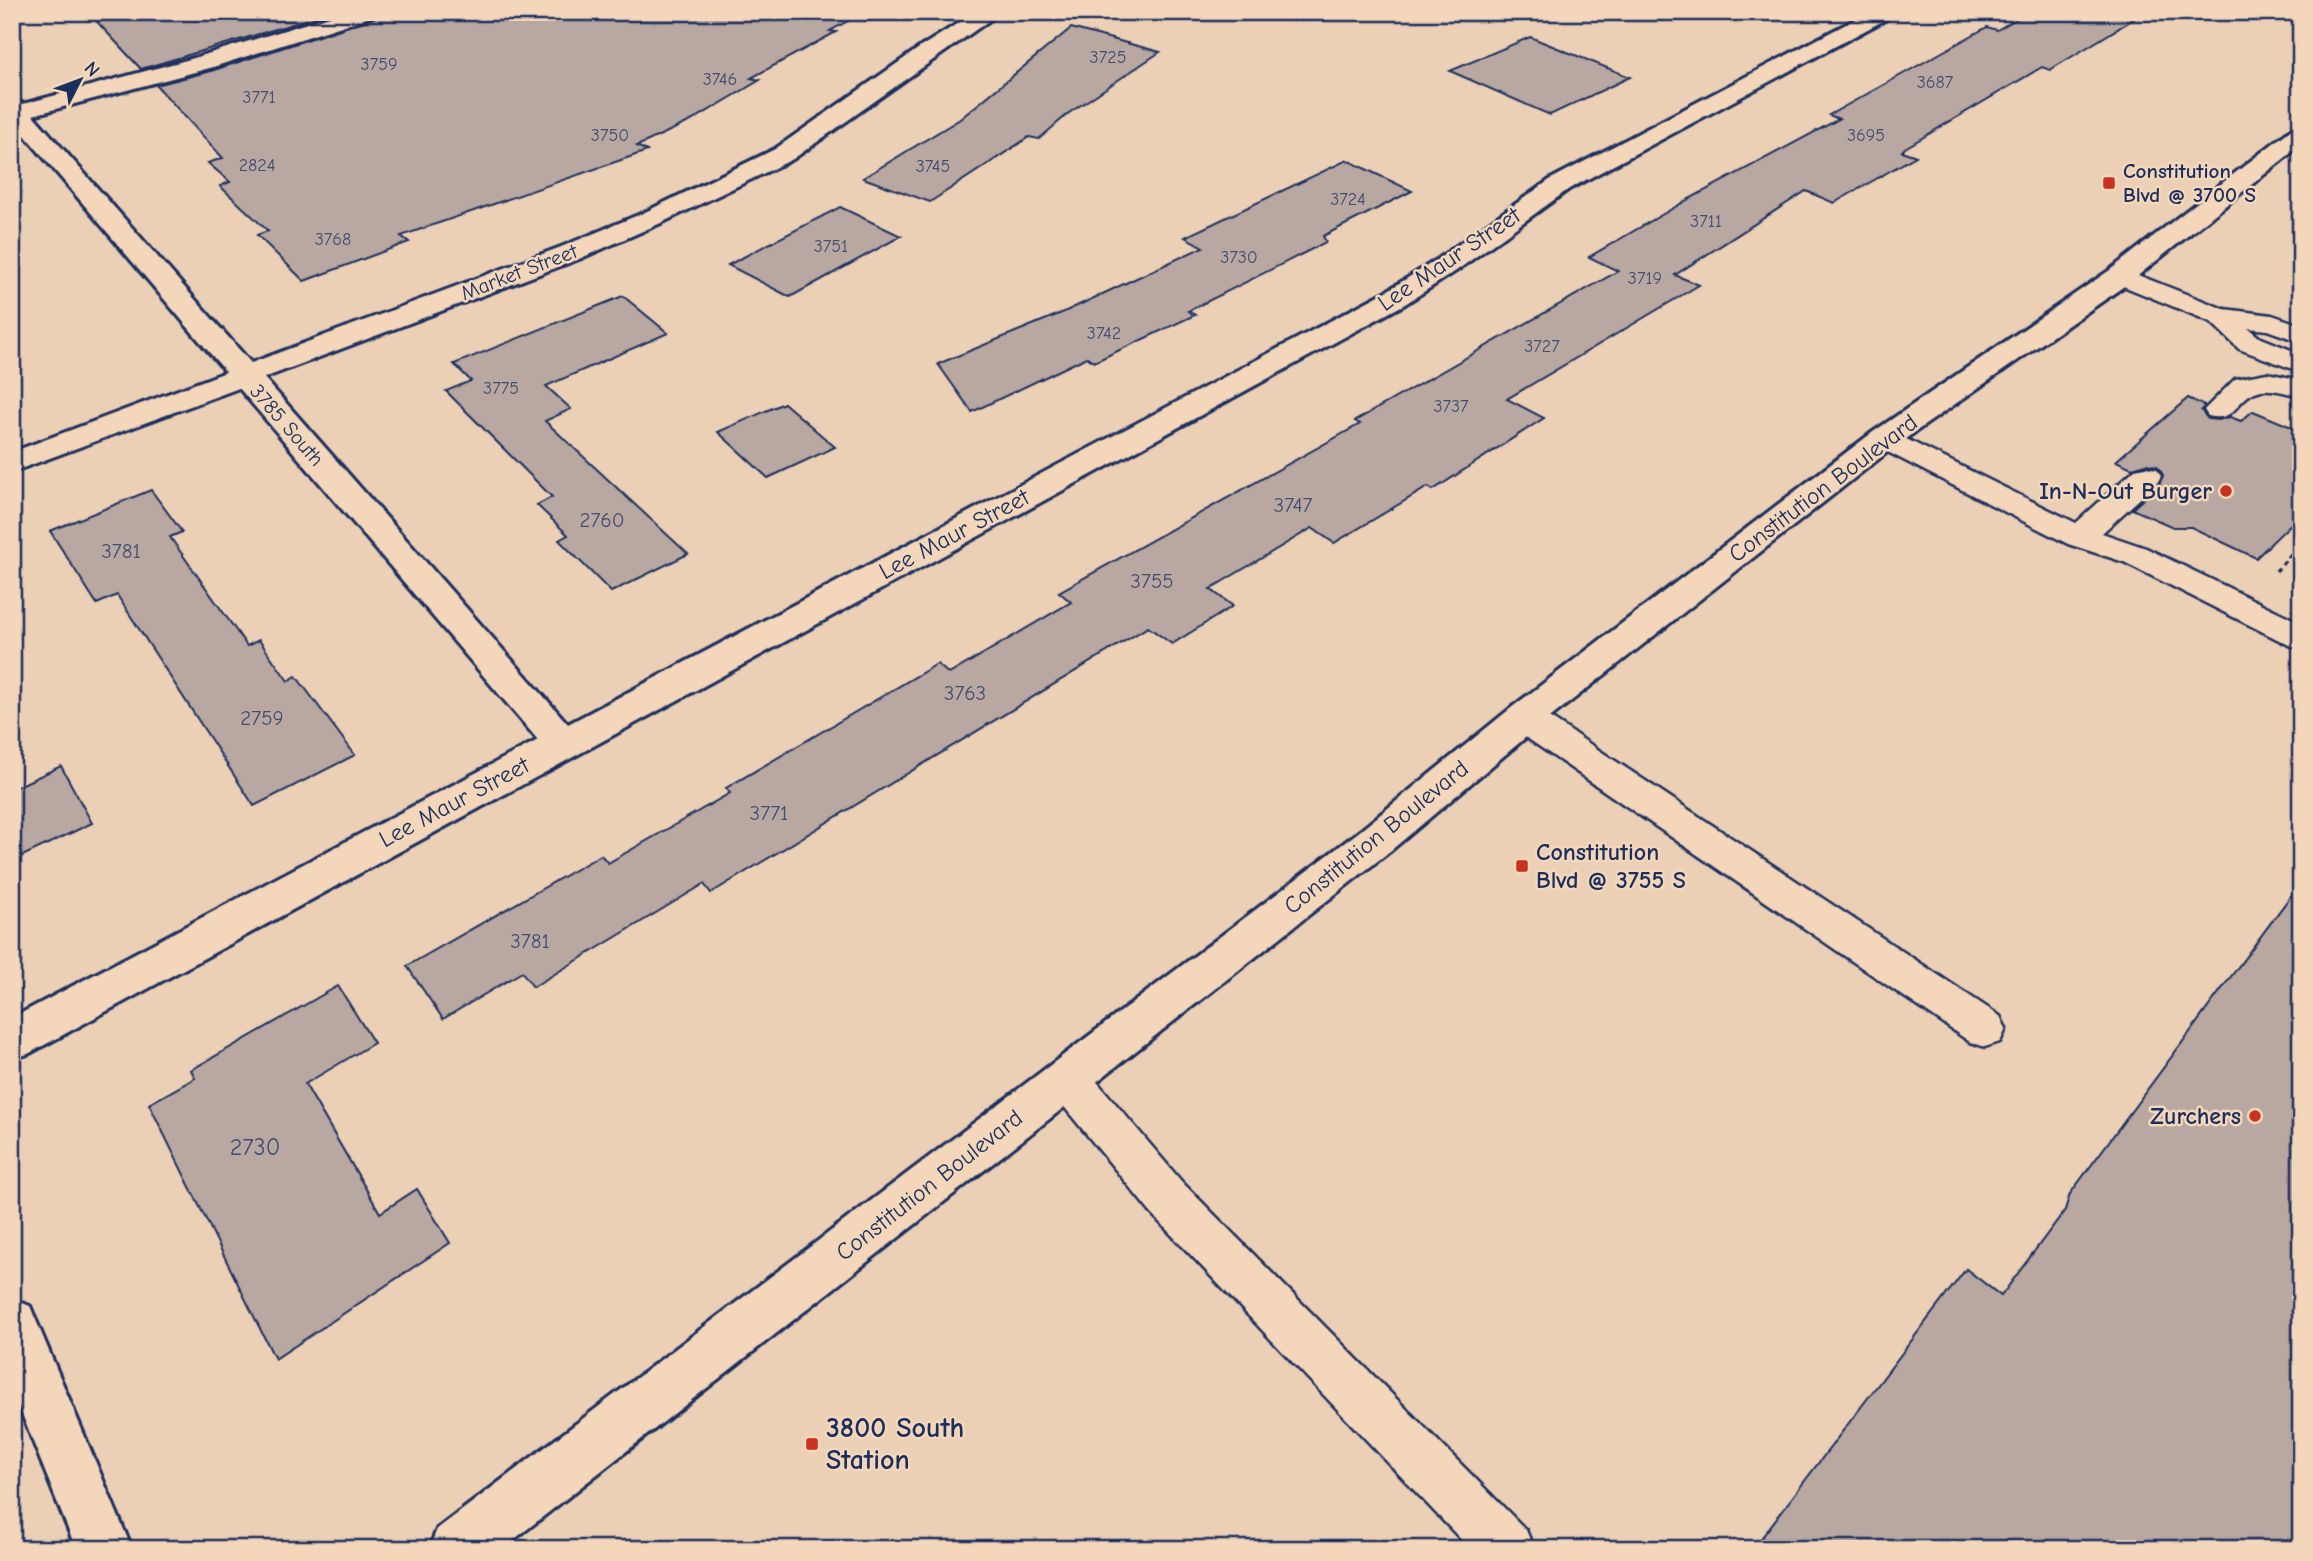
<svg xmlns="http://www.w3.org/2000/svg" width="2313" height="1561" viewBox="0 0 2313 1561" font-family="'Comic Neue',sans-serif">
<style>
.building{fill:#b8a8a1;stroke:#1b2f5e;stroke-width:2}
.lines{fill:none;stroke-linecap:round;stroke-linejoin:round}
.lane-casing{stroke:#1b2f5e;stroke-width:5}
.street-casing{stroke:#1b2f5e;stroke-width:6}
.secondary-casing{stroke:#1b2f5e;stroke-width:6}
.path{stroke:#1b2f5e;stroke-width:3.5;stroke-dasharray:4.5 4.5;stroke-linecap:butt}
.lane{fill:#f4d7ba;fill-rule:evenodd}
.street{fill:#f4d7ba;fill-rule:evenodd}
.secondary{fill:#f4d7ba;fill-rule:evenodd}
.poi-dot{fill:#c8321e;stroke:#f4d7ba;stroke-width:2.5}
.labels{text-anchor:middle;dominant-baseline:central;stroke-width:5;stroke-linejoin:round;paint-order:stroke}
.far-number-label{font-size:18px;fill:#424d6f}
.far-poi-label{font-size:21px;font-weight:bold;fill:#1b2f5e;stroke:#f4d7ba;text-anchor:start}
.far-street-label{font-size:21px;fill:#1b2f5e;stroke:#f4d7ba}
.number-label{font-size:21px;fill:#424d6f}
.street-label{font-size:24px;fill:#1b2f5e;stroke:#f4d7ba}
.poi-label{font-size:24px;font-weight:bold;fill:#1b2f5e;stroke:#f4d7ba;text-anchor:end}
.near-number-label{font-size:24px;fill:#424d6f}
.near-poi-label{font-size:28px;font-weight:bold;fill:#1b2f5e;stroke:#f4d7ba;text-anchor:start}
</style>
<rect width="100%" height="100%" fill="#ebd0b6"/>
<filter id="ink" filterUnits="userSpaceOnUse"><feTurbulence type="fractalNoise" baseFrequency=".0143" numOctaves="2"/><feDisplacementMap in="SourceGraphic" scale="14" xChannelSelector="R" yChannelSelector="G"/><feConvolveMatrix kernelMatrix="1 2 1 2 8 2 1 2 1" color-interpolation-filters="sRGB"/></filter>
<g filter="url(#ink)">
<g class="building">
<polygon points="88,12 333,12 141,69"/>
<polygon points="378,12 864,12 830,31 836,32 751,78 760,80 691,121 637,146 647,151 401,236 409,242 304,281 257,235 268,231 220,186 230,182 208,163 223,158 156,85 211,71 374,18"/>
<polygon points="2028,12 2145,12 2050,70 2042,67 1905,148 1902,151 1916,156 1834,203 1806,191 1675,275 1699,285 1507,399 1544,418 1433,490 1428,487 1334,543 1312,528 1210,589 1233,606 1172,644 1148,627 711,893 704,884 533,987 522,972 443,1019 407,966 601,855 608,863 730,793 726,788 937,664 949,674 1071,602 1059,592 1360,424 1355,421 1618,271 1589,257 1689,199 1839,119 1829,115 1894,79 1987,27 1997,30"/>
<polygon points="1071,28 1160,52 1069,113 1039,139 1029,137 930,202 863,178 960,119"/>
<polygon points="1530,37 1630,77 1550,115 1450,71"/>
<polygon points="1347,160 1412,191 1323,236 1326,242 1188,311 1195,315 1094,362 1087,357 972,412 938,364 1064,312 1203,247 1185,237"/>
<polygon points="840,207 901,236 790,297 728,265"/>
<polygon points="623,296 668,333 546,386 571,409 545,421 688,554 611,592 559,540 568,535 537,505 552,497 446,391 471,381 454,364"/>
<polygon points="2188,398 2205,406 2201,410 2208,419 2218,420 2230,417 2241,421 2253,411 2301,431 2301,514 2256,558 2191,527 2173,527 2132,509 2159,485 2163,475 2157,466 2146,464 2132,468 2116,461"/>
<polygon points="784,403 835,447 768,478 718,432"/>
<polygon points="151,490 182,532 170,537 247,646 259,640 288,681 296,676 355,755 254,806 117,595 97,604 50,531"/>
<polygon points="61,766 92,823 12,861 12,789"/>
<polygon points="2301,882 2301,1549 1753,1549 1966,1269 2001,1296 2065,1210 2070,1194"/>
<polygon points="338,986 374,1043 305,1084 380,1213 417,1189 450,1243 275,1359 149,1104 195,1078 191,1070"/>
</g>
<g class="lines">
<g class="lane-casing">
<g id="lane">
<polygon points="2120,268 2224,309 2272,315 2301,325 2301,342 2267,330 2248,328 2259,337 2301,354 2301,372 2239,349 2211,322 2111,281 2107,276 2111,271"/>
<path d="M 2267,373 L 2301,380 L 2301,396 C 2287,394 2269,386 2255,392 C 2235,400 2236,423 2208,416 L 2204,410 L 2235,379 Z"/>
<polygon points="1884,430 1894,433 2076,523 2135,469 2146,467 2157,469 2161,476 2157,483 2102,533 2146,548 2301,623 2301,649 2289,645 2124,562 2068,544 1874,445 1869,439 1874,433"/>
<polygon points="1524,705 1537,709 2000,1016 2006,1029 2000,1042 1985,1047 1970,1042 1511,727 1506,718 1511,709"/>
<polygon points="1067,1059 1082,1064 1182,1182 1526,1530 1534,1549 1470,1549 1150,1212 1052,1092 1045,1078 1052,1064"/>
</g>
</g>
<g class="street-casing">
<g id="street">
<polygon points="343,12 376,12 373,16 210,68 33,115 251,363 561,247 643,213 775,149 922,46 976,12 1001,12 793,159 661,223 579,259 264,378 568,724 1385,292 1438,259 1551,179 1869,12 1895,12 1892,16 1569,189 1456,271 1405,304 28,1054 12,1059 12,1018 538,740 239,388 12,472 12,452 226,372 12,120 12,98 23,104 194,58"/>
<polygon points="12,1299 30,1306 132,1549 76,1549 12,1389"/>
</g>
</g>
<g class="secondary-casing">
<polygon id="secondary" points="2301,126 2301,145 2130,282 1895,446 1537,728 1389,852 502,1549 429,1549 437,1529 1361,830 1511,708 1873,432 2110,270 2293,128"/>
</g>
<polyline class="path" points="2276,571 2301,543"/>
<use href="#lane" class="lane"/>
<use href="#street" class="street"/>
<use href="#secondary" class="secondary"/>
</g>
</g>
<g class="poi-dot">
<rect x="2102" y="176" width="14" height="14" rx="3.5"/>
<circle cx="2226" cy="491" r="7"/>
<rect x="1515" y="859" width="14" height="14" rx="3.5"/>
<circle cx="2255" cy="1116" r="7"/>
<rect x="805" y="1437" width="14" height="14" rx="3.5"/>
</g>
<g class="labels">
<g class="far-number-label">
<text x="1108" y="57">3725</text>
<text x="379" y="64">3759</text>
<text x="720" y="79">3746</text>
<text x="1935" y="82">3687</text>
<text x="259" y="97">3771</text>
<text x="610" y="135">3750</text>
<text x="1866" y="135">3695</text>
<text x="257" y="165">2824</text>
<text x="933" y="166">3745</text>
<text x="1348" y="199">3724</text>
<text x="1706" y="221">3711</text>
<text x="333" y="239">3768</text>
<text x="831" y="246">3751</text>
<text x="1239" y="257">3730</text>
<text x="1645" y="278">3719</text>
<text x="1104" y="333">3742</text>
<text x="1542" y="346">3727</text>
<text x="501" y="388">3775</text>
<text x="1451" y="406">3737</text>
</g>
<g class="far-poi-label">
<text x="2123" y="171">Constitution<tspan x="2123" dy="24">Blvd @ 3700 S</tspan></text>
</g>
<g class="far-street-label">
<text transform="translate(519 272) rotate(-21)">Market Street</text>
<text transform="translate(287 425) rotate(49)">3785 South</text>
</g>
<g class="number-label">
<text x="1293" y="505">3747</text>
<text x="602" y="520">2760</text>
<text x="121" y="551">3781</text>
<text x="1152" y="581">3755</text>
<text x="965" y="693">3763</text>
<text x="262" y="718">2759</text>
<text x="769" y="813">3771</text>
<text x="530" y="941">3781</text>
</g>
<g class="street-label">
<text transform="translate(1449 259) rotate(-34)">Lee Maur Street</text>
<text transform="translate(1823 488) rotate(-37)">Constitution Boulevard</text>
<text transform="translate(954 534) rotate(-28)">Lee Maur Street</text>
<text transform="translate(454 802) rotate(-28)">Lee Maur Street</text>
<text transform="translate(1376 837) rotate(-39)">Constitution Boulevard</text>
<text transform="translate(929 1185) rotate(-38)">Constitution Boulevard</text>
</g>
<g class="poi-label">
<text x="2212" y="491">In-N-Out Burger</text>
<text x="1536" y="852" text-anchor="start">Constitution<tspan x="1536" dy="28">Blvd @ 3755 S</tspan></text>
<text x="2241" y="1116">Zurchers</text>
</g>
<g class="near-number-label">
<text x="255" y="1147">2730</text>
</g>
<g class="near-poi-label">
<text x="826" y="1428">3800 South<tspan x="826" dy="32">Station</tspan></text>
</g>
</g>
<rect width="2313" height="1561" fill="none" stroke="#f4d7ba" stroke-width="42"/>
<rect x="21" y="21" width="2271" height="1519" fill="none" stroke="#1b2f5e" stroke-width="2.5" filter="url(#ink)"/>
<g transform="translate(80 80) rotate(48)" stroke="#f4d7ba" stroke-width="5" paint-order="stroke">
<path d="M0-5L12 26L0 18L-12 26Z" fill="#1b2f5e"/>
<text y="-10" font-size="19" font-weight="bold" text-anchor="middle" fill="#1b2f5e">N</text>
</g>
</svg>
